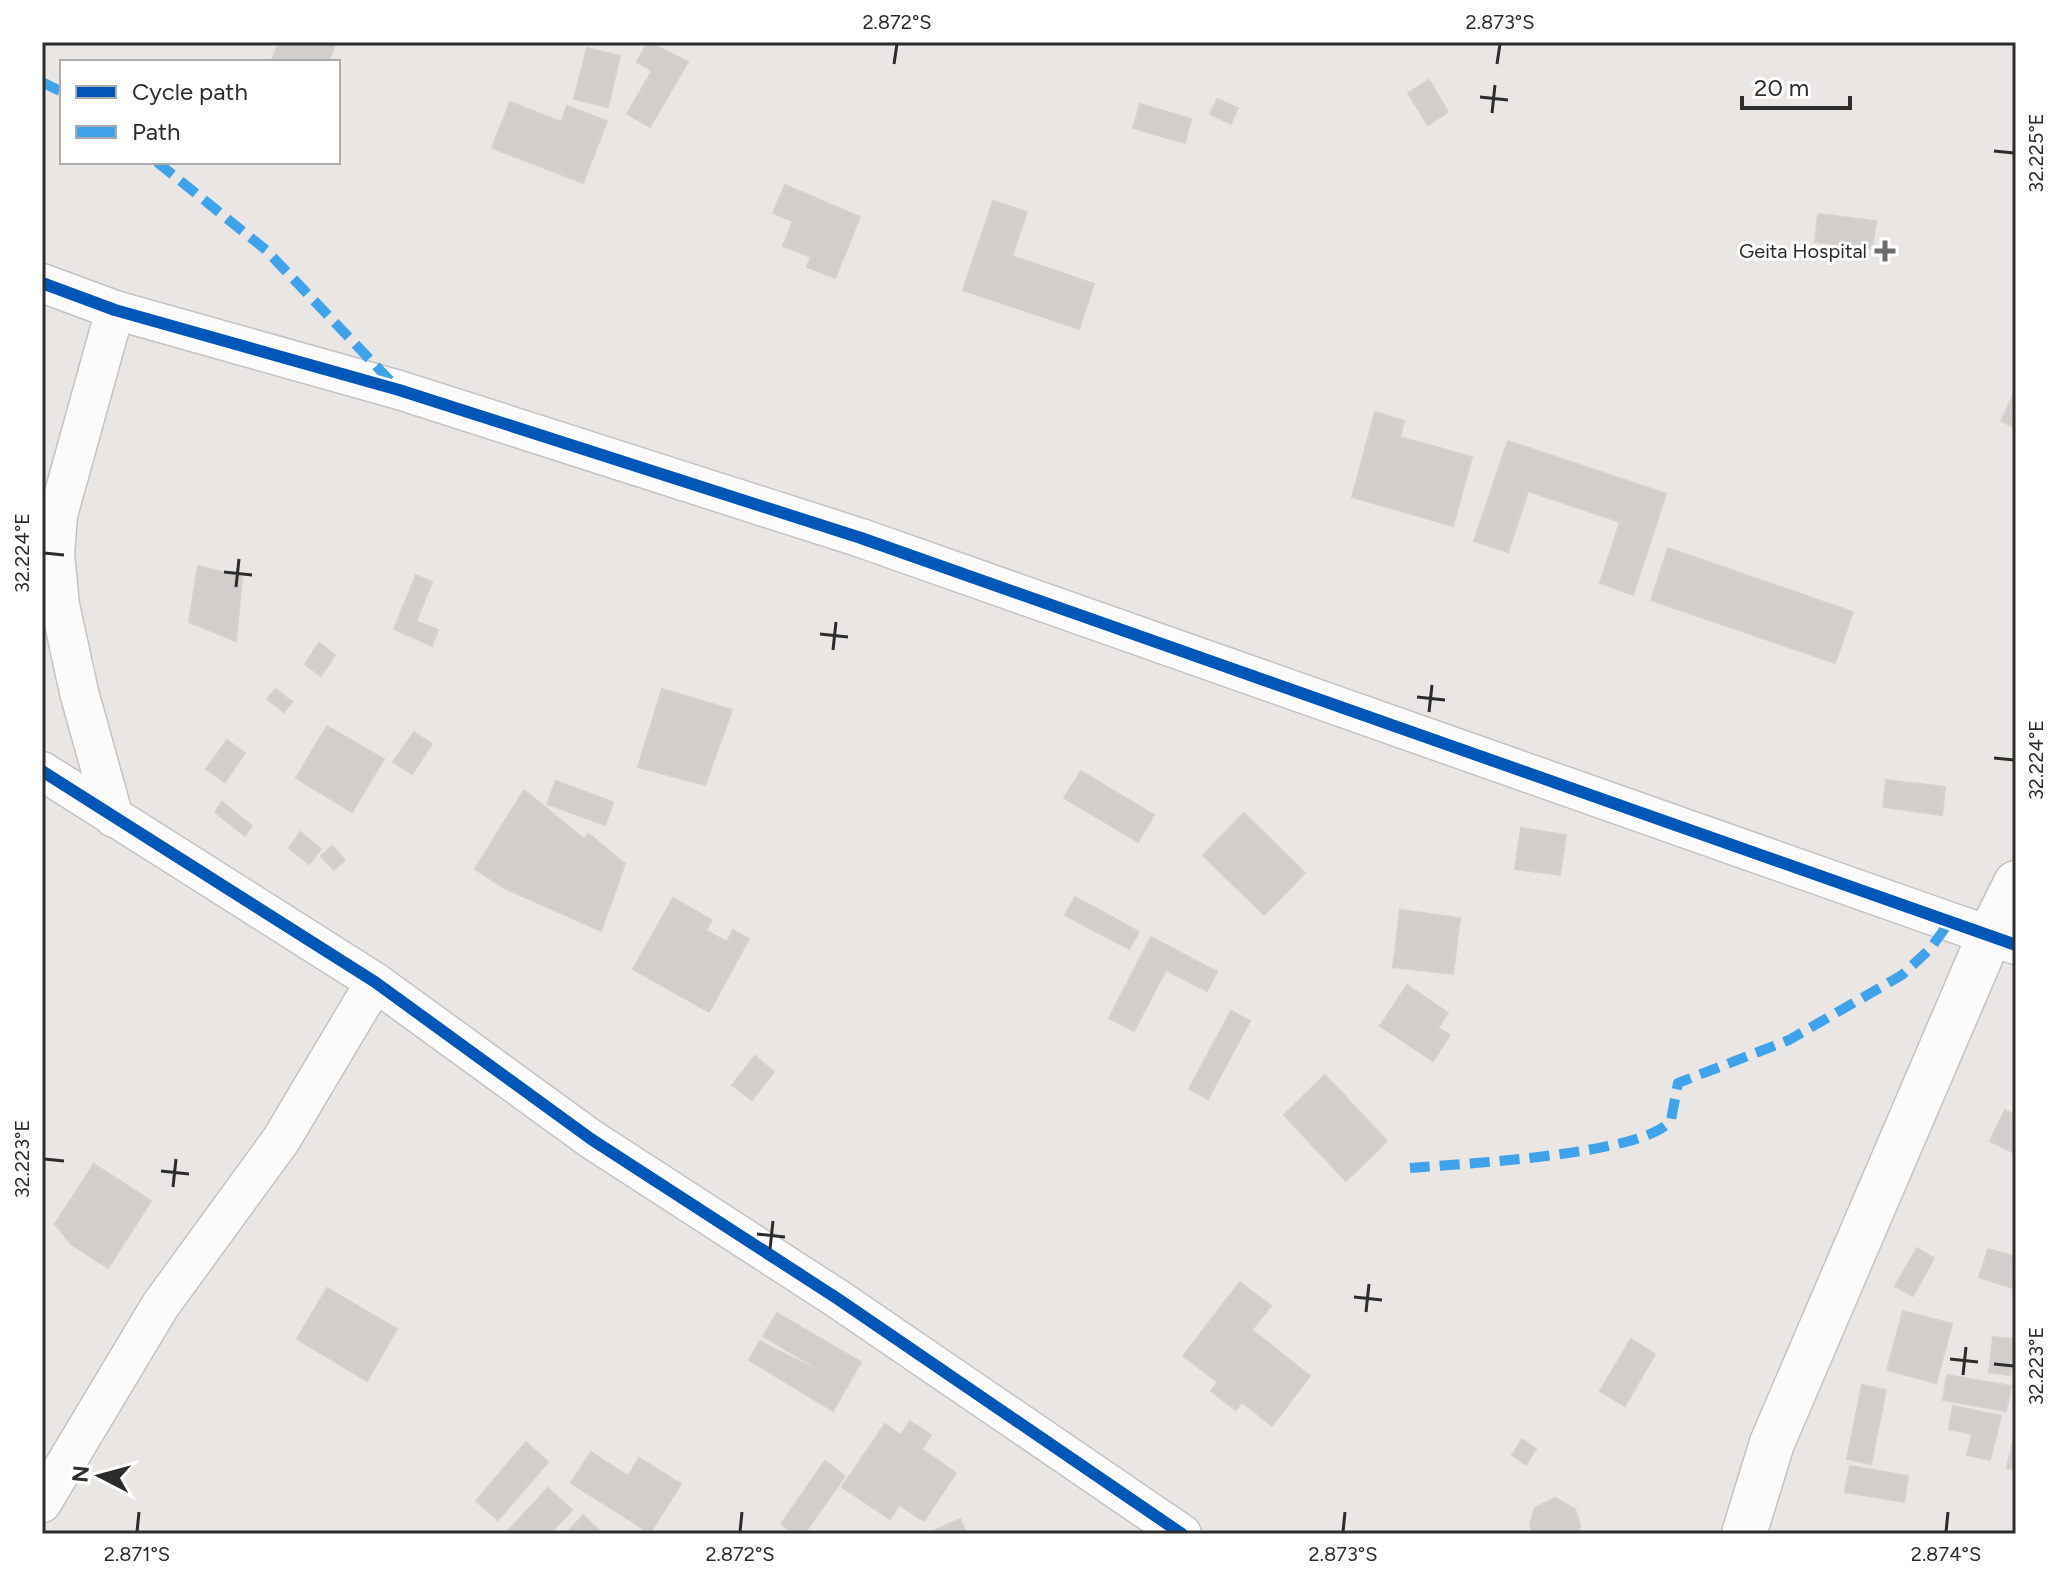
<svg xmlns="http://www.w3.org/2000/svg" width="2058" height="1576" viewBox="0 0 2058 1576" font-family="Figtree,sans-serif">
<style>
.building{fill:#d1cecc;stroke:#d4d1cf;stroke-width:2}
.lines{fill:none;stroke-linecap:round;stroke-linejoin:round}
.street-casing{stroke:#c4c3c3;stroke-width:41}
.secondary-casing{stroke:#c4c3c3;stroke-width:47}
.street{stroke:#fcfbfb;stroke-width:38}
.secondary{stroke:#fcfbfb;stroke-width:44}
.quiet{stroke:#3ea3eb;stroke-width:10;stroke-dasharray:20 10;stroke-linecap:butt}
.cycleway-casing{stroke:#fff;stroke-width:17}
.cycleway{stroke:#0057b8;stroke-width:12}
.ticks{fill:none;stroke:#2c2c2c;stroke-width:3}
.poi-dot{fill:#6e6d6c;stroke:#fff;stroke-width:3}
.labels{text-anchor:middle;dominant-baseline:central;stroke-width:6;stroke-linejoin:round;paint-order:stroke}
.poi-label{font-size:20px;fill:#2c2c2c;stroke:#fff;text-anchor:end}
.neatline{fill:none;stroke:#2c2c2c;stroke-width:3}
.ticks-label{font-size:20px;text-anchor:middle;fill:#2c2c2c}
</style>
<rect width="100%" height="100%" fill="#e9e6e3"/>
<g class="building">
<polygon points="279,42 336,42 328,62 271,62"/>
<polygon points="648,42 688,62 650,127 627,114 652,71 637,62"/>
<polygon points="587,48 620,56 608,107 574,99"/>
<polygon points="1429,80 1448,112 1428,125 1408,93"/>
<polygon points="1217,99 1238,108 1231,124 1210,114"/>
<polygon points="510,102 561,122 567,106 607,121 583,183 492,148"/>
<polygon points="1140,104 1191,119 1185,143 1133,128"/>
<polygon points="785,185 860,217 835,278 807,267 811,257 783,246 793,221 773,213"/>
<polygon points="993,201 1027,212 1012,256 1094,284 1079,329 963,290"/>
<polygon points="1818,214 1876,221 1872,249 1815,242"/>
<polygon points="2016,389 2016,428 2001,421"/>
<polygon points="1375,412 1404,421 1400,437 1472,457 1453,526 1352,497"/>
<polygon points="1508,441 1666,494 1633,595 1600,583 1620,522 1528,491 1508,552 1474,541"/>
<polygon points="1668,548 1853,612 1835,663 1651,600"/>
<polygon points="198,566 242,577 236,641 189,622"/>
<polygon points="416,575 432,582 416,621 438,630 432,646 394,629"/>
<polygon points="319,643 335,655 321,676 305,664"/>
<polygon points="276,689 292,702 284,712 267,699"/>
<polygon points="662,689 732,710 705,785 638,767"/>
<polygon points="327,726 384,759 352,812 296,778"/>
<polygon points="414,732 432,744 412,774 393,762"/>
<polygon points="227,740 245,753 225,782 206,769"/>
<polygon points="1081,771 1154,815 1138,842 1064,798"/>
<polygon points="1886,780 1945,787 1942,815 1883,807"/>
<polygon points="556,781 613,802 605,825 547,804"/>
<polygon points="524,790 584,839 589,834 625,864 601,931 504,888 475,869"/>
<polygon points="222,802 252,826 245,836 215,812"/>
<polygon points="1244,813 1305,873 1264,915 1203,855"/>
<polygon points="1521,828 1566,835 1560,875 1515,869"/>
<polygon points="300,832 321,849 309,864 289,848"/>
<polygon points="332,846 345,860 334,870 321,856"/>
<polygon points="1075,897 1139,932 1129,949 1065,915"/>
<polygon points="673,898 712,920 706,930 727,942 733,930 749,939 709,1012 633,969"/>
<polygon points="1400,910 1460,918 1453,974 1393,967"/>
<polygon points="1151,937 1217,972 1207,991 1166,970 1134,1031 1109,1018"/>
<polygon points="1407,985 1448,1013 1438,1028 1450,1035 1433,1061 1380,1026"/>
<polygon points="1231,1011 1250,1021 1208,1099 1189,1089"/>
<polygon points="755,1056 774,1072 752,1100 732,1085"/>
<polygon points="1325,1075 1387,1141 1346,1181 1284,1115"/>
<polygon points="2005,1110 2016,1116 2016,1154 1990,1141"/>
<polygon points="94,1164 151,1201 108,1268 71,1244 55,1224"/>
<polygon points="1917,1248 1934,1258 1913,1296 1895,1286"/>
<polygon points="1988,1249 2016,1257 2016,1289 1979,1277"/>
<polygon points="1240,1282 1271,1306 1252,1330 1310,1376 1272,1426 1242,1402 1236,1410 1211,1391 1218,1382 1183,1356"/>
<polygon points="327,1288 397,1329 367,1381 297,1339"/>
<polygon points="1903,1311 1952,1324 1936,1383 1887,1370"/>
<polygon points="777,1313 861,1362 847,1386 763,1336"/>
<polygon points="1993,1337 2014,1339 2010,1375 1989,1372"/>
<polygon points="1631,1339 1655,1354 1625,1406 1600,1391"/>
<polygon points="760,1341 847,1386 833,1411 749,1360"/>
<polygon points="1947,1375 2011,1386 2006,1411 1943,1400"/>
<polygon points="1862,1385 1886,1390 1871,1464 1847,1459"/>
<polygon points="1953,1406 2001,1416 1990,1460 1967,1455 1972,1434 1949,1429"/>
<polygon points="910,1421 931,1435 922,1449 956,1473 924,1521 899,1505 890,1519 842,1487 885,1424 901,1435"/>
<polygon points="2016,1428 2016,1470 2007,1468"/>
<polygon points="1522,1439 1536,1449 1526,1465 1512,1455"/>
<polygon points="526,1442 548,1462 498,1520 476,1501"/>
<polygon points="591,1452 628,1476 639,1458 681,1484 650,1533 571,1483"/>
<polygon points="825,1461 845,1476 804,1534 795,1534 781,1524"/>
<polygon points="1850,1466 1908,1476 1904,1502 1845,1492"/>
<polygon points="548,1488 572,1510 550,1534 505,1534"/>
<polygon points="1555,1498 1575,1509 1580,1525 1578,1534 1532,1534 1530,1523 1535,1508"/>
<polygon points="583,1515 603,1534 566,1534"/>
<polygon points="960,1519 967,1534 932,1534 931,1532"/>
</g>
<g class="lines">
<g class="street-casing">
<g id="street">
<polyline points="42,283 115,310 399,390 861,538 2016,945"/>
<polyline points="42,771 375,982 591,1139 838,1299 1182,1534"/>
<polyline points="114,818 79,692 60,605 55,554 58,515 115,310"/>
<polyline points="42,1503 160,1306 281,1140 375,982"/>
</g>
</g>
<g class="secondary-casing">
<polyline id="secondary" points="1744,1534 1772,1443 1989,937 2016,883"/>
</g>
<use href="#street" class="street"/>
<use href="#secondary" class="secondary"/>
<g class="quiet">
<polyline points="42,82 62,92"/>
<polyline points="157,162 266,250 396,387"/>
<path d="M 1410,1168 C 1457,1164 1647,1155 1671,1120 L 1678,1083 L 1789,1040 L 1902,975 L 1930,949 L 1948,924"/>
</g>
<g class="cycleway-casing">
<g id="cycleway">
<polyline points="42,283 115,310 399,390 861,538 2016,945"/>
<polyline points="42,771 375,982 591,1139 838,1299 1182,1534"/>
</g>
</g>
<use href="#cycleway" class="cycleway"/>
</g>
<path class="ticks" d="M 894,64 L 897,44M 1497,64 L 1500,44M 1480,97 L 1508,100M 1492,113 L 1495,85M 1994,151 L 2014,153M 44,553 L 64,555M 224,572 L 252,575M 236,587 L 239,559M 820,634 L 848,637M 833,650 L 836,622M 1417,697 L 1445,700M 1429,712 L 1432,685M 1994,758 L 2014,760M 44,1159 L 64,1161M 161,1171 L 189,1174M 173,1187 L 176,1159M 757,1234 L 785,1237M 770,1249 L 773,1221M 1354,1297 L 1382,1300M 1366,1312 L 1369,1284M 1950,1359 L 1978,1362M 1994,1364 L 2014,1366M 1963,1375 L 1966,1347M 137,1532 L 139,1512M 740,1532 L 742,1512M 1343,1532 L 1345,1512M 1946,1532 L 1948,1512"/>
<path class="poi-dot" d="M1881 239h8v8h8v8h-8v8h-8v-8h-8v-8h8z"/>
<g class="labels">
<g class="poi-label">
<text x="1867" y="251">Geita Hospital</text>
</g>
</g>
<rect width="2058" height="1576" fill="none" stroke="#ffffff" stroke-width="88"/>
<rect x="60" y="60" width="280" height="104" fill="#ffffff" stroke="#ababab" stroke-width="2"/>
<rect x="76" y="86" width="40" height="12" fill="#0057b8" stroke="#ababab" stroke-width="2"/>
<text x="132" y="100" font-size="24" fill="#2c2c2c">Cycle path</text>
<rect x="76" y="126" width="40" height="12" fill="#3ea3eb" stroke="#ababab" stroke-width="2"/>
<text x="132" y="140" font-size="24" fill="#2c2c2c">Path</text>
<g transform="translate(100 1476) rotate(276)" stroke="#ffffff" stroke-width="6" paint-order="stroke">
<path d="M0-6L14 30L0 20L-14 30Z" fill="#2c2c2c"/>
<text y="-12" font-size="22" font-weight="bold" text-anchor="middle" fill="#2c2c2c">N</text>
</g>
<path d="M1742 96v12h108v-12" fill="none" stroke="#2c2c2c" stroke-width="4"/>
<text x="1754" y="96" font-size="24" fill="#2c2c2c" stroke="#ffffff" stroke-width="6" paint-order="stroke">20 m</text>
<rect x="44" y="44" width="1970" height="1488" class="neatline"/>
<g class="ticks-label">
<text x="897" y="29">2.872°S</text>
<text x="1500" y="29">2.873°S</text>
<text transform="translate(2036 153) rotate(-90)" y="7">32.225°E</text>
<text transform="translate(22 553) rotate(-90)" y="7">32.224°E</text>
<text transform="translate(2036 760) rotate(-90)" y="7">32.224°E</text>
<text transform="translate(22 1159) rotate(-90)" y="7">32.223°E</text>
<text transform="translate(2036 1366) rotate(-90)" y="7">32.223°E</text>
<text x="137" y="1561">2.871°S</text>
<text x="740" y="1561">2.872°S</text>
<text x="1343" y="1561">2.873°S</text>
<text x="1946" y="1561">2.874°S</text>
</g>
</svg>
